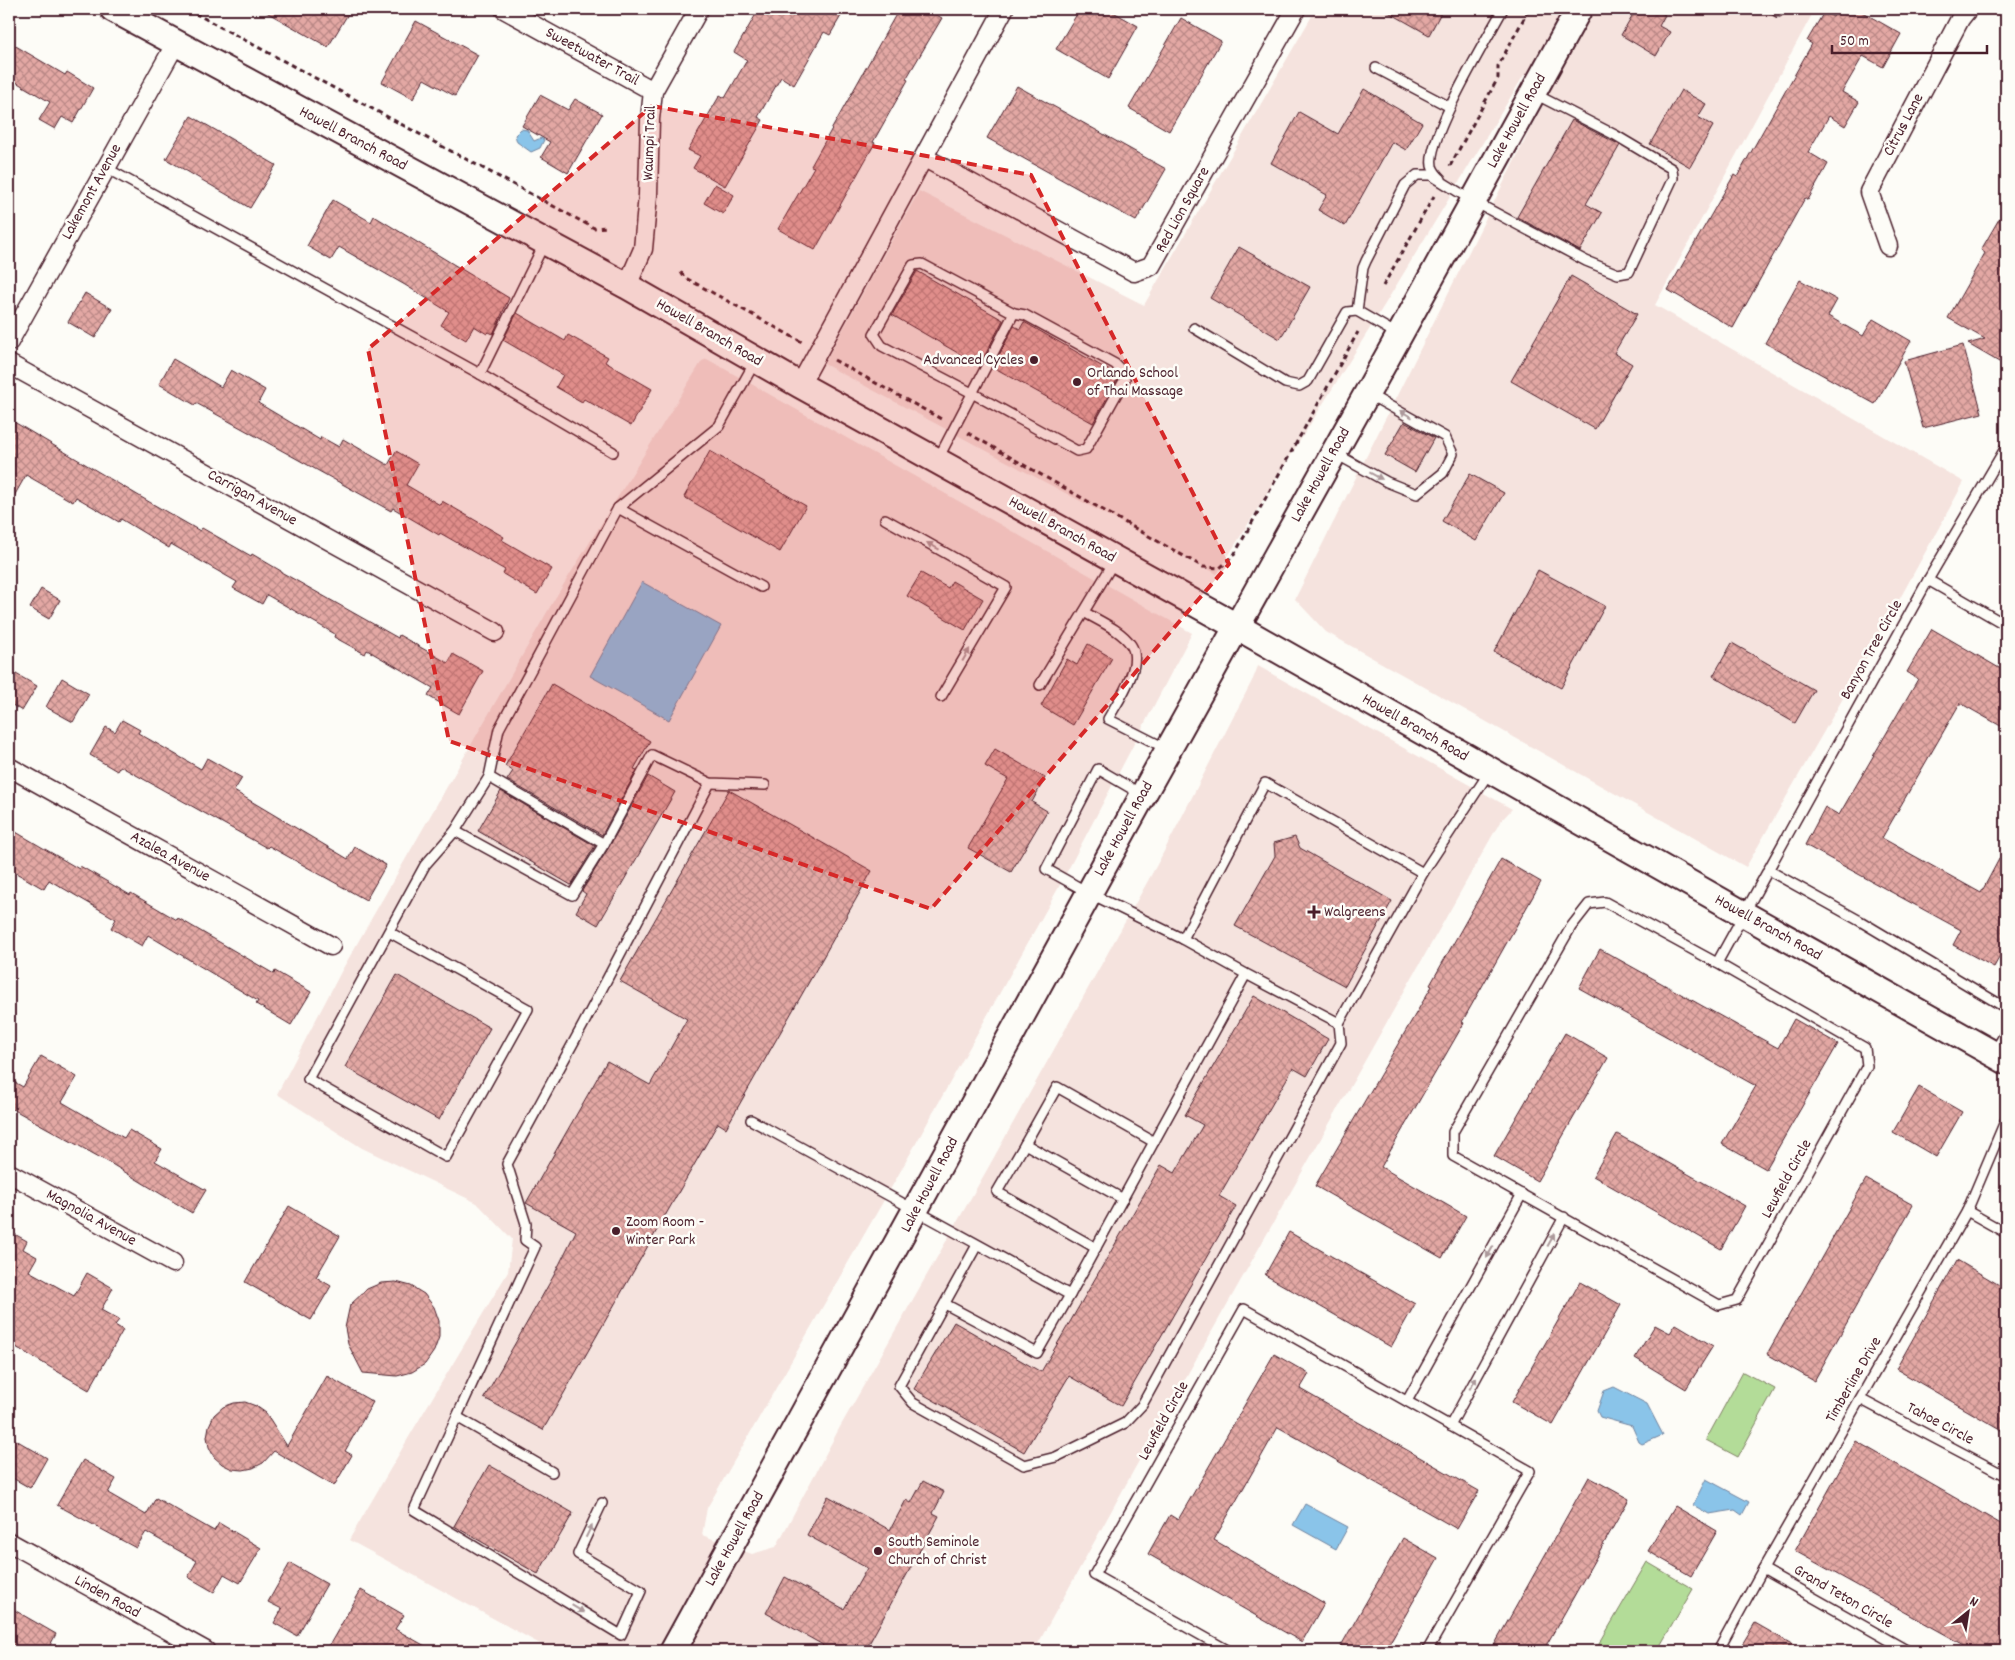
<svg xmlns="http://www.w3.org/2000/svg" width="2015" height="1660" viewBox="0 0 2015 1660" font-family="Dekko,sans-serif">
<style>
.built{fill:#f5e3de}
.grass{fill:#b3dc98;stroke:#7e7e62}
.water{fill:#8ac4e9;stroke:#70829d}
.building{fill:url(#building-cross-hatch);stroke:#4a1f2b}
.lines{fill:none;stroke-linecap:round;stroke-linejoin:round}
.lane-casing{stroke:#4a1f2b;stroke-width:12}
.street-casing{stroke:#4a1f2b;stroke-width:21}
.secondary-casing{stroke:#4a1f2b;stroke-width:29}
.path{stroke:#4a1f2b;stroke-width:3;stroke-dasharray:5 4;stroke-linecap:butt}
.lane{stroke:#fdfcf7;stroke-width:9}
.street{stroke:#fdfcf7;stroke-width:18}
.secondary{stroke:#fdfcf7;stroke-width:25}
.oneway{fill:#ac999b}
.marked{fill:#d62828;fill-opacity:0.2;stroke:#d62828;stroke-width:4;stroke-dasharray:10 6;stroke-linejoin:round}
.poi-dot{fill:#4a1f2b;stroke:#fdfcf7;stroke-width:2}
.labels{text-anchor:middle;dominant-baseline:central;stroke-width:5;stroke-linejoin:round;paint-order:stroke}
.street-label{font-size:16px;fill:#4a1f2b;stroke:#fdfcf7}
.poi-label{font-size:16px;fill:#4a1f2b;stroke:#fdfcf7;text-anchor:start}
</style>
<defs>
<pattern id="building-cross-hatch" width="8" height="8" patternUnits="userSpaceOnUse" patternTransform="scale(1.25)"><rect width="8" height="8" fill="#e3a8a4"/><path d="M0 0l8 8M0 8l8-8" fill="none" stroke="#ba8886"/></pattern>
</defs>
<rect width="100%" height="100%" fill="#fdfcf7"/>
<filter id="ink" filterUnits="userSpaceOnUse"><feTurbulence type="fractalNoise" baseFrequency=".02" numOctaves="2"/><feDisplacementMap in="SourceGraphic" scale="10" xChannelSelector="R" yChannelSelector="G"/><feConvolveMatrix kernelMatrix="1 2 1 2 8 2 1 2 1" color-interpolation-filters="sRGB"/></filter>
<g filter="url(#ink)">
<g class="built">
<polygon points="1316,9 1566,9 1529,77 1524,75 1385,304 1217,574 824,364 919,191 1144,305"/>
<polygon points="1591,9 1815,9 1655,305 1964,482 1888,620 1746,867 1326,632 1295,599 1550,90 1547,88"/>
<polygon points="707,359 1192,633 1060,885 895,1181 707,1508 702,1535 721,1542 661,1651 553,1651 349,1540 413,1430 508,1272 512,1239 477,1203 362,1148 277,1094 342,970 554,600 702,361"/>
<polygon points="1258,666 1512,809 1500,822 1151,1439 1034,1651 685,1651 741,1550 752,1554 776,1547 840,1427 988,1168 1159,861 1253,679"/>
</g>
<g class="grass">
<polygon points="1743,1372 1775,1389 1738,1457 1706,1440"/>
<polygon points="1647,1562 1693,1589 1657,1651 1595,1651"/>
</g>
<g class="water">
<polygon points="521,129 527,130 534,141 541,138 544,140 540,148 531,152 517,142 515,135"/>
<polygon points="642,582 721,626 669,720 590,676"/>
<polygon points="1614,1387 1647,1404 1663,1435 1642,1444 1639,1442 1632,1426 1600,1417 1597,1411 1604,1391"/>
<polygon points="1706,1479 1749,1502 1742,1515 1735,1510 1709,1514 1693,1505"/>
<polygon points="1305,1504 1348,1527 1336,1549 1293,1525"/>
</g>
<g class="building">
<polygon points="261,9 351,9 328,47"/>
<polygon points="759,9 845,9 830,35 824,32 794,85 781,77 758,117 763,120 725,186 693,168 700,156 688,150 720,95 725,98 747,60 734,52"/>
<polygon points="899,9 926,9 942,18 906,79 908,80 873,142 875,143 815,250 778,229 814,167 811,166"/>
<polygon points="1080,9 1108,9 1138,26 1108,79 1056,49"/>
<polygon points="1383,9 1443,9 1429,35"/>
<polygon points="1636,9 1654,9 1665,15 1659,26 1670,32 1656,56 1621,35"/>
<polygon points="1838,9 1857,9 1901,34 1883,67 1863,56 1842,92 1859,102 1845,126 1829,116 1808,152 1828,164 1808,200 1805,198 1733,328 1668,290 1734,175 1737,177 1812,44 1807,41 1824,12 1833,17"/>
<polygon points="1181,18 1221,41 1169,131 1129,108"/>
<polygon points="416,21 478,55 455,96 424,79 413,99 382,82"/>
<polygon points="9,42 65,75 67,72 93,88 73,123 62,117 55,129 39,120 50,102 9,78"/>
<polygon points="1017,86 1166,169 1136,221 987,138"/>
<polygon points="1364,89 1422,123 1406,150 1392,142 1345,226 1318,210 1327,195 1271,163 1299,112 1338,134"/>
<polygon points="1681,90 1706,104 1698,117 1713,126 1690,167 1650,144"/>
<polygon points="540,95 568,110 575,99 602,114 568,173 541,157 550,142 522,126"/>
<polygon points="191,116 276,165 250,208 166,159"/>
<polygon points="1572,120 1620,145 1586,204 1602,213 1580,251 1517,217"/>
<polygon points="715,184 734,195 723,214 704,203"/>
<polygon points="333,200 371,222 374,216 509,298 493,334 489,332 487,334 474,326 466,340 441,325 449,312 405,285 339,247 331,260 307,246"/>
<polygon points="2006,207 2006,366 1968,344 1985,339 1948,318 1985,253 1981,250"/>
<polygon points="1239,247 1310,287 1280,339 1210,298"/>
<polygon points="917,271 1003,320 982,361 972,356 970,360 892,315"/>
<polygon points="1571,276 1637,314 1614,353 1632,364 1595,429 1511,381"/>
<polygon points="1800,280 1837,300 1828,316 1863,336 1873,319 1911,341 1875,404 1765,343"/>
<polygon points="85,293 112,309 95,338 68,322"/>
<polygon points="517,313 565,341 568,335 608,357 605,362 652,389 631,426 584,399 582,402 556,387 563,375 503,340"/>
<polygon points="1024,322 1117,375 1118,378 1093,423 993,367 1014,326 1020,329"/>
<polygon points="1963,345 1982,413 1923,428 1904,361"/>
<polygon points="173,359 221,387 231,370 265,390 258,403 320,440 321,437 339,447 343,439 388,465 396,451 418,464 406,485 440,505 442,501 504,537 502,540 552,569 537,594 503,574 505,570 440,533 439,535 393,508 391,511 196,403 195,405 159,384"/>
<polygon points="9,419 151,503 200,531 202,528 251,556 252,554 281,571 281,572 398,638 399,635 448,663 453,654 483,671 459,714 428,696 433,688 367,650 365,654 334,637 335,634 267,595 262,604 233,588 237,582 171,544 169,548 121,519 119,522 76,497 73,502 26,475 9,505"/>
<polygon points="1404,422 1434,438 1415,472 1385,455"/>
<polygon points="710,451 806,506 780,552 684,497"/>
<polygon points="1470,474 1504,493 1476,541 1442,521"/>
<polygon points="1538,570 1605,606 1561,688 1494,652"/>
<polygon points="921,573 948,588 952,581 983,599 965,630 907,596"/>
<polygon points="41,589 60,600 49,619 30,608"/>
<polygon points="1932,629 2006,672 2006,729 1960,703 1882,838 1981,893 2006,846 2006,945 1994,967 1953,945 1961,930 1805,845 1825,807 1839,815 1918,679 1907,672"/>
<polygon points="1732,643 1814,690 1795,723 1713,676"/>
<polygon points="1088,644 1112,658 1073,725 1041,706 1067,659 1077,665"/>
<polygon points="9,670 37,686 22,711 9,703"/>
<polygon points="62,678 89,694 73,722 46,707"/>
<polygon points="552,684 650,741 634,769 637,770 602,835 507,780 513,771 505,766"/>
<polygon points="122,720 140,730 138,733 201,769 207,758 242,778 234,791 348,859 355,847 386,865 366,900 269,846 267,848 120,766 117,771 90,755 106,727 115,732"/>
<polygon points="995,749 1045,778 1032,802 1047,811 1011,872 968,848 1008,779 985,766"/>
<polygon points="648,776 675,792 598,925 576,912 586,894 582,891 609,847"/>
<polygon points="729,790 872,871 726,1128 718,1123 543,1430 484,1398 553,1277 576,1231 526,1203 607,1061 650,1085 687,1019 620,981"/>
<polygon points="501,791 595,846 571,885 478,831"/>
<polygon points="9,828 79,869 80,866 130,895 131,893 177,920 178,918 274,974 275,971 311,992 291,1025 256,1004 258,1001 148,935 142,946 111,928 116,919 49,880 44,889 9,869"/>
<polygon points="1295,837 1300,848 1392,901 1345,986 1235,926 1275,856 1274,843"/>
<polygon points="1501,859 1541,882 1462,1022 1464,1023 1381,1167 1466,1216 1442,1258 1315,1186 1432,986 1430,985"/>
<polygon points="1600,949 1778,1048 1794,1019 1838,1044 1766,1169 1722,1144 1756,1086 1579,988"/>
<polygon points="397,975 490,1028 439,1120 345,1067"/>
<polygon points="1254,996 1328,1039 1307,1076 1293,1068 1219,1196 1236,1206 1121,1406 1069,1376 1024,1452 914,1389 954,1322 1041,1372 1161,1165 1175,1173 1203,1125 1185,1115"/>
<polygon points="1565,1033 1608,1058 1537,1181 1494,1156"/>
<polygon points="41,1056 77,1077 62,1102 124,1138 129,1130 162,1149 155,1161 206,1190 192,1213 110,1163 9,1107 9,1079 23,1087"/>
<polygon points="1919,1087 1962,1112 1936,1157 1893,1132"/>
<polygon points="1617,1134 1745,1206 1721,1249 1593,1176"/>
<polygon points="1866,1179 1913,1205 1814,1381 1767,1354"/>
<polygon points="289,1206 340,1236 316,1277 331,1286 311,1320 245,1282"/>
<polygon points="9,1231 27,1241 23,1249 37,1257 29,1271 74,1296 87,1273 113,1288 101,1310 119,1320 115,1325 123,1330 89,1390 9,1343"/>
<polygon points="1289,1232 1415,1304 1391,1347 1265,1275"/>
<polygon points="1957,1260 2006,1289 2006,1433 1896,1369"/>
<polygon points="396,1282 411,1286 424,1294 434,1307 439,1321 439,1337 434,1351 425,1364 412,1372 397,1376 363,1373 348,1344 345,1328 350,1305 367,1289 381,1283"/>
<polygon points="1580,1282 1621,1305 1553,1425 1512,1402"/>
<polygon points="1676,1324 1713,1346 1686,1389 1635,1358 1655,1325 1670,1333"/>
<polygon points="1274,1354 1309,1374 1300,1389 1479,1491 1457,1529 1278,1427 1214,1540 1324,1603 1302,1642 1148,1554 1170,1515 1178,1520"/>
<polygon points="327,1376 373,1402 345,1451 352,1455 334,1486 274,1451 263,1463 253,1468 243,1470 232,1469 222,1464 214,1457 209,1447 207,1437 209,1426 214,1415 223,1407 234,1403 245,1402 256,1406 266,1413 287,1446"/>
<polygon points="9,1436 47,1458 30,1488 9,1476"/>
<polygon points="1856,1441 2006,1527 2006,1651 1975,1651 1795,1551"/>
<polygon points="83,1460 116,1479 108,1493 146,1515 156,1498 214,1531 219,1523 261,1548 240,1583 224,1574 214,1592 188,1577 197,1561 146,1532 136,1548 57,1505"/>
<polygon points="489,1465 573,1513 538,1574 454,1526"/>
<polygon points="1589,1477 1629,1499 1543,1651 1491,1651"/>
<polygon points="923,1481 944,1492 933,1513 939,1516 865,1651 820,1651 823,1645 766,1613 785,1577 844,1609 867,1568 807,1535 828,1496 890,1530 906,1500 911,1503"/>
<polygon points="1675,1506 1717,1531 1691,1576 1648,1551"/>
<polygon points="1403,1538 1438,1558 1385,1651 1338,1651"/>
<polygon points="290,1563 327,1584 297,1636 274,1623 282,1609 268,1602"/>
<polygon points="361,1590 404,1615 395,1629 434,1651 365,1651 355,1645 351,1651 326,1651"/>
<polygon points="9,1607 56,1634 47,1651 23,1651 9,1643"/>
<polygon points="1755,1623 1804,1651 1738,1651"/>
</g>
<g class="lines">
<g class="lane-casing">
<g id="lane">
<polyline points="1773,9 1778,12"/>
<polyline points="1376,68 1450,107"/>
<polyline points="106,168 480,374"/>
<path d="M 1441,179 C 1438,176 1433,170 1432,166 C 1426,139 1488,37 1503,9"/>
<polyline points="544,244 480,374 613,452"/>
<polygon points="922,264 1014,313 1025,315 1115,364 1123,372 1125,379 1086,449 1077,451 972,393 882,346 874,334 913,265"/>
<polyline points="1357,311 1363,268 1366,261 1405,185 1417,175 1431,175 1473,201 1586,261 1618,274 1629,272 1673,178 1672,169 1615,135 1535,94"/>
<polyline points="1194,328 1285,383 1299,386 1308,381 1347,312 1357,311 1397,334"/>
<polyline points="756,360 719,426 618,508 499,729 489,777 604,844 652,755 710,783 765,785"/>
<polyline points="1336,454 1387,482 1417,494 1443,473 1453,454 1445,437 1368,394"/>
<polyline points="938,459 1014,313"/>
<polyline points="618,508 761,587"/>
<polyline points="885,519 1006,587 941,697"/>
<polyline points="1928,580 2006,625"/>
<path d="M 1084,612 C 1099,621 1121,630 1131,645 C 1144,665 1118,701 1108,719 L 1167,749"/>
<polyline points="1040,685 1115,560"/>
<polyline points="1141,794 1098,769 1046,869 1089,893 1183,939"/>
<polyline points="455,831 572,895 604,844"/>
<polyline points="1768,870 1860,921 2006,1008"/>
<polyline points="1423,873 1490,771"/>
<polygon points="1605,902 1717,963 1865,1048 1867,1066 1737,1300 1719,1305 1453,1156 1453,1132 1571,927 1589,904"/>
<polyline points="389,932 528,1009 446,1157 308,1079 425,865 455,831 489,777"/>
<polyline points="1717,963 1928,580 2006,447"/>
<polyline points="1994,1053 2006,1032"/>
<polyline points="751,1120 1070,1295 1246,974 1183,939 1265,783 1423,873 1339,1023 1246,974"/>
<polyline points="1025,1144 997,1192 1096,1248"/>
<polyline points="1123,1199 1025,1144 1057,1087 1154,1142"/>
<polyline points="1967,1211 2006,1233"/>
<polyline points="977,1245 899,1386 913,1403 1024,1465 1056,1457 1125,1423 1142,1405 1341,1043 1339,1023"/>
<polyline points="945,1304 1037,1353 1070,1295"/>
<polyline points="1860,1399 2006,1476"/>
<polyline points="1407,1401 1522,1194"/>
<polyline points="457,1417 552,1472"/>
<polyline points="1450,1426 1564,1217"/>
<polyline points="602,1503 578,1554 641,1591 621,1635 414,1510 535,1247 525,1240 526,1224 507,1164 583,1025 710,783"/>
<polyline points="1763,1569 1908,1651"/>
<polyline points="1229,1651 1094,1575 1244,1309 1530,1471 1427,1651"/>
<polyline points="1718,1651 1763,1569 1967,1211 2006,1119"/>
</g>
</g>
<g class="street-casing">
<g id="street">
<polyline points="504,9 653,91"/>
<polyline points="925,158 1134,272 1151,266 1296,9"/>
<polyline points="1888,246 1869,192 1960,19 1968,9"/>
<polyline points="627,286 643,249 648,195 650,119 653,91 699,9"/>
<polyline points="9,342 176,43"/>
<polyline points="9,364 495,632"/>
<polyline points="800,385 1004,9"/>
<polyline points="9,767 331,946"/>
<polyline points="9,1173 173,1263"/>
<polyline points="9,1542 206,1651"/>
</g>
</g>
<g class="secondary-casing">
<g id="secondary">
<polyline points="113,9 627,286 800,385 1236,626 1744,914 2006,1061"/>
<polyline points="673,1651 1143,795 1399,336 1579,9"/>
</g>
</g>
<g class="path">
<polyline points="187,9 594,228 607,227"/>
<polyline points="1450,166 1498,78 1498,66 1529,9"/>
<polyline points="681,272 684,277 802,342"/>
<polyline points="1383,286 1434,196"/>
<polyline points="834,360 943,420"/>
<polyline points="968,433 1203,567 1220,568 1234,555 1358,332"/>
</g>
<use href="#lane" class="lane"/>
<use href="#street" class="street"/>
<use href="#secondary" class="secondary"/>
</g>
<defs><path id="oneway-solid" d="M-6-.8H1V-3.2L6.5 0L1 3.2V.8H-6Z" transform="scale(1.25)"/></defs>
<g class="oneway">
<use href="#oneway-solid" transform="translate(1406 414) rotate(-150)"/>
<use href="#oneway-solid" transform="translate(1376 476) rotate(28)"/>
<use href="#oneway-solid" transform="translate(933 546) rotate(-151)"/>
<use href="#oneway-solid" transform="translate(966 655) rotate(-60)"/>
<use href="#oneway-solid" transform="translate(1551 1240) rotate(-61)"/>
<use href="#oneway-solid" transform="translate(1490 1252) rotate(119)"/>
<use href="#oneway-solid" transform="translate(1473 1383) rotate(-61)"/>
<use href="#oneway-solid" transform="translate(589 1531) rotate(-64)"/>
<use href="#oneway-solid" transform="translate(578 1609) rotate(31)"/>
</g>
</g>
<path class="marked" d="M 652,106 L 1031,175 L 1229,564 L 931,909 L 449,741 L 368,349 Z"/>
<g class="poi-dot">
<circle cx="1034" cy="360" r="5"/>
<circle cx="1077" cy="382" r="5"/>
<path d="M1311.5 904.5h5v5h5v5h-5v5h-5v-5h-5v-5h5z"/>
<circle cx="616" cy="1231" r="5"/>
<circle cx="878" cy="1551" r="5"/>
</g>
<g class="labels">
<g class="street-label">
<text transform="translate(592 57) rotate(29)">Sweetwater Trail</text>
<text transform="translate(1517 121) rotate(-61)">Lake Howell Road</text>
<text transform="translate(1904 125) rotate(-62)">Citrus Lane</text>
<text transform="translate(353 139) rotate(28)">Howell Branch Road</text>
<text transform="translate(650 143) rotate(-88)">Waumpi Trail</text>
<text transform="translate(92 192) rotate(-61)">Lakemont Avenue</text>
<text transform="translate(1183 210) rotate(-61)">Red Lion Square</text>
<text transform="translate(709 333) rotate(30)">Howell Branch Road</text>
<text transform="translate(1321 475) rotate(-61)">Lake Howell Road</text>
<text transform="translate(252 498) rotate(29)">Carrigan Avenue</text>
<text transform="translate(1062 530) rotate(29)">Howell Branch Road</text>
<text transform="translate(1872 650) rotate(-61)">Banyon Tree Circle</text>
<text transform="translate(1415 728) rotate(30)">Howell Branch Road</text>
<text transform="translate(1124 829) rotate(-61)">Lake Howell Road</text>
<text transform="translate(170 857) rotate(29)">Azalea Avenue</text>
<text transform="translate(1768 928) rotate(29)">Howell Branch Road</text>
<text transform="translate(1787 1179) rotate(-61)">Lewfield Circle</text>
<text transform="translate(930 1185) rotate(-62)">Lake Howell Road</text>
<text transform="translate(91 1218) rotate(29)">Magnolia Avenue</text>
<text transform="translate(1854 1380) rotate(-60)">Timberline Drive</text>
<text transform="translate(1164 1421) rotate(-61)">Lewfield Circle</text>
<text transform="translate(1940 1424) rotate(28)">Tahoe Circle</text>
<text transform="translate(735 1539) rotate(-61)">Lake Howell Road</text>
<text transform="translate(107 1597) rotate(29)">Linden Road</text>
<text transform="translate(1843 1597) rotate(30)">Grand Teton Circle</text>
</g>
<g class="poi-label">
<text x="1024" y="360" text-anchor="end">Advanced Cycles</text>
<text x="1087" y="373">Orlando School<tspan x="1087" dy="18">of Thai Massage</tspan></text>
<text x="1324" y="912">Walgreens</text>
<text x="626" y="1222">Zoom Room -<tspan x="626" dy="18">Winter Park</tspan></text>
<text x="888" y="1542">South Seminole<tspan x="888" dy="18">Church of Christ</tspan></text>
</g>
</g>
<rect width="2015" height="1660" fill="none" stroke="#fdfcf7" stroke-width="30"/>
<rect x="15" y="15" width="1985" height="1630" fill="none" stroke="#4a1f2b" stroke-width="2" filter="url(#ink)"/>
<g transform="translate(1968 1612) rotate(30)" stroke="#fdfcf7" stroke-width="4" paint-order="stroke">
<path d="M0-4L9 19L0 12L-9 19Z" fill="#4a1f2b"/>
<text y="-8" font-size="14" font-weight="bold" text-anchor="middle" fill="#4a1f2b">N</text>
</g>
<path d="M1832 45v8h155v-8" fill="none" stroke="#4a1f2b" stroke-width="2.5"/>
<text x="1840" y="45" font-size="15" fill="#4a1f2b" stroke="#fdfcf7" stroke-width="4" paint-order="stroke">50 m</text>
</svg>
